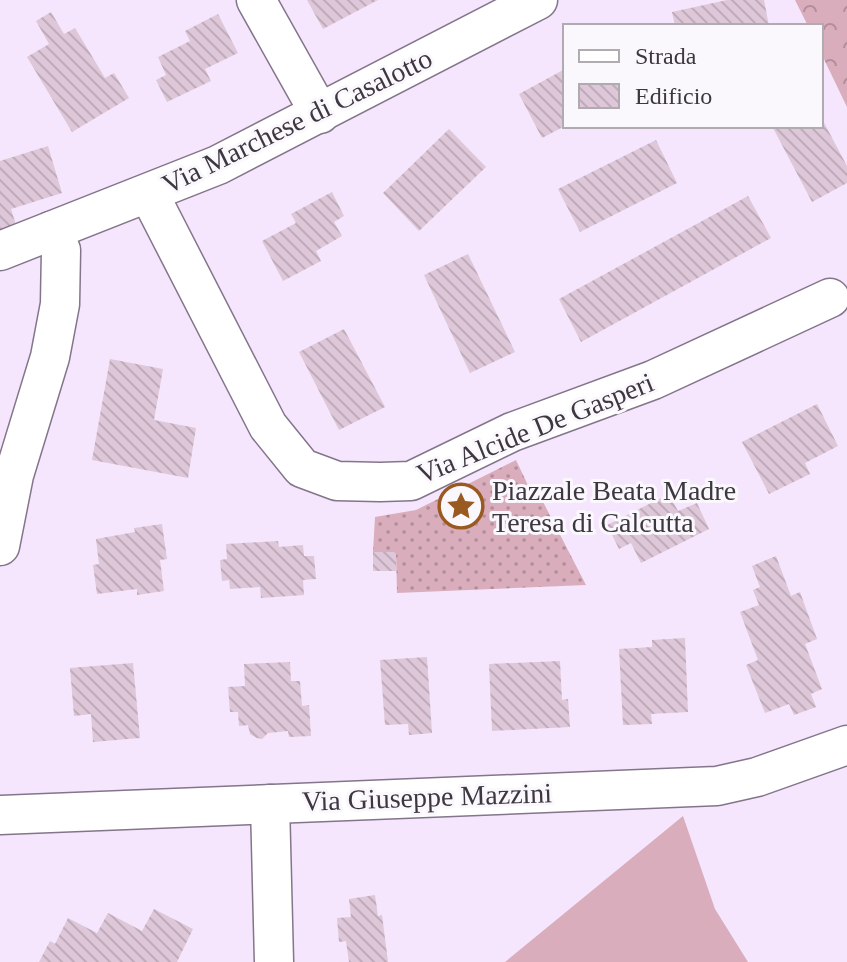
<svg xmlns="http://www.w3.org/2000/svg" width="847" height="962" viewBox="0 0 847 962" font-family="Georgia,serif">
<style>
.grass{fill:#d9adbc}
.park{fill:url(#park-crowns)}
.garden{fill:url(#garden-dots)}
.building{fill:url(#building-back-hatch)}
.lines{fill:none;stroke-linecap:round;stroke-linejoin:round}
.minor-casing{stroke:#83758a;stroke-width:41}
.minor{stroke:#fff;stroke-width:38}
.labels{text-anchor:middle;dominant-baseline:central;stroke-width:6;stroke-linejoin:round;paint-order:stroke}
.street-label{font-size:28px;fill:#3d3740;stroke:#fbf8fd}
.poi-label{font-size:28px;fill:#3d3740;stroke:#fbf8fd;text-anchor:start}
</style>
<defs>
<pattern id="park-crowns" width="20" height="18" patternUnits="userSpaceOnUse" patternTransform="scale(2)"><rect width="20" height="18" fill="#d9adbc"/><path d="M2 6a3 3 0 1 1 6 0M12 15a3 3 0 1 1 6 0" fill="none" stroke="#b18e9a"/></pattern>
<pattern id="garden-dots" width="8" height="8" patternUnits="userSpaceOnUse" patternTransform="scale(2)"><rect width="8" height="8" fill="#d9adbc"/><path d="M2 2h.1M6 6h.1" fill="none" stroke="#b18e9a" stroke-width="1.8" stroke-linecap="round"/></pattern>
<pattern id="building-back-hatch" width="6" height="6" patternUnits="userSpaceOnUse" patternTransform="scale(2)"><rect width="6" height="6" fill="#dec7d8"/><path d="M-1 5l2 2M0 0l6 6M5-1l2 2" fill="none" stroke="#bfacba"/></pattern>
</defs>
<rect width="100%" height="100%" fill="#f5e6fd"/>
<polygon class="grass" points="683,816 715,909 748,962 505,962"/>
<polygon class="park" points="795,0 847,0 847,107 821,53 821,26 808,26"/>
<polygon class="garden" points="516,460 534,498 540,496 586,585 397,593 396,553 373,552 375,517 416,510"/>
<g class="building">
<polygon points="307,0 378,0 323,29"/>
<polygon points="727,0 764,0 769,26 675,26 672,12"/>
<polygon points="51,12 64,34 75,28 105,78 114,73 129,98 72,132 27,57 49,44 36,21"/>
<polygon points="218,14 238,53 205,69 211,81 167,102 156,80 166,75 158,57 190,41 185,31"/>
<polygon points="565,69 565,126 542,138 519,94"/>
<polygon points="821,117 847,166 847,183 812,202 772,126 821,126"/>
<polygon points="449,129 486,167 419,231 383,193"/>
<polygon points="656,140 677,183 580,232 558,189"/>
<polygon points="48,146 62,193 11,209 16,225 0,230 0,161"/>
<polygon points="332,192 344,216 334,222 342,236 316,251 321,261 283,281 262,241 296,223 291,214"/>
<polygon points="748,196 771,238 581,342 559,299"/>
<polygon points="468,254 515,352 470,373 424,275"/>
<polygon points="344,329 385,407 339,430 299,352"/>
<polygon points="110,359 163,369 154,420 196,428 188,478 92,460"/>
<polygon points="817,404 838,446 805,463 810,474 769,494 742,442"/>
<polygon points="669,494 678,511 697,503 709,529 641,563 631,543 619,549 607,525"/>
<polygon points="162,524 167,559 160,560 164,591 137,595 137,589 97,594 93,565 99,564 96,539 135,532 134,528"/>
<polygon points="278,541 279,547 303,545 304,556 314,556 316,579 303,580 304,595 261,598 260,587 230,589 229,580 222,581 220,560 227,559 226,544"/>
<rect x="373" y="552" width="23" height="19"/>
<polygon points="776,556 791,596 800,592 817,639 805,644 822,689 811,694 816,707 794,715 789,704 765,713 746,665 758,660 740,612 759,605 753,590 760,587 752,566"/>
<polygon points="685,638 688,712 651,714 652,724 623,725 619,649 652,647 652,640"/>
<polygon points="427,657 432,733 409,735 408,724 385,725 380,660"/>
<polygon points="560,661 562,700 568,699 570,727 492,731 489,664"/>
<polygon points="290,662 291,681 300,681 302,706 309,705 311,736 289,737 288,731 268,733 262,739 257,738 250,734 248,725 239,726 238,712 230,712 228,687 245,686 244,664"/>
<polygon points="133,663 140,738 93,742 91,714 74,716 70,668"/>
<polygon points="375,895 378,916 382,915 388,962 349,962 346,941 339,942 337,918 351,917 349,899"/>
<polygon points="154,909 193,929 177,962 39,962 50,941 55,944 68,918 97,933 108,913 142,931"/>
</g>
<g class="lines">
<g class="minor-casing">
<g id="minor">
<polyline points="256,0 320,114"/>
<polyline points="149,194 268,426 302,468 337,481 380,482 411,481 512,432 653,380 830,298"/>
<polyline points="0,251 218,165 538,0"/>
<polyline points="0,546 14,475 50,357 60,304 61,250 51,231"/>
<polyline points="270,804 274,962"/>
<polyline points="0,815 717,786 757,777 847,745"/>
</g>
</g>
<use href="#minor" class="minor"/>
</g>
<defs>
<g id="sight-ring" transform="scale(2.3)"><circle r="9.5" fill="#fbf8fd" stroke="#995921" stroke-width="1.5"/><path d="M0-6L1.8-2.2L6-1.7L2.9 1.2L3.7 5.4L0 3.3L-3.7 5.4L-2.9 1.2L-6-1.7L-1.8-2.2Z" fill="#995921"/></g>
</defs>
<g fill-rule="evenodd">
<use href="#sight-ring" x="461" y="506"/>
</g>
<g class="labels">
<g class="street-label">
<text transform="translate(297 121) rotate(-26)">Via Marchese di Casalotto</text>
<text transform="translate(535 428) rotate(-22)">Via Alcide De Gasperi</text>
<text transform="translate(427 797) rotate(-2)">Via Giuseppe Mazzini</text>
</g>
<g class="poi-label">
<text x="492" y="490">Piazzale Beata Madre<tspan x="492" dy="32">Teresa di Calcutta</tspan></text>
</g>
</g>
<rect x="563" y="24" width="260" height="104" fill="#fbf8fd" stroke="#afabb1" stroke-width="2"/>
<rect x="579" y="50" width="40" height="12" fill="#ffffff" stroke="#afabb1" stroke-width="2"/>
<text x="635" y="64" font-size="24" fill="#3d3740">Strada</text>
<rect x="579" y="84" width="40" height="24" fill="url(#building-back-hatch)" stroke="#afabb1" stroke-width="2"/>
<text x="635" y="104" font-size="24" fill="#3d3740">Edificio</text>
</svg>
